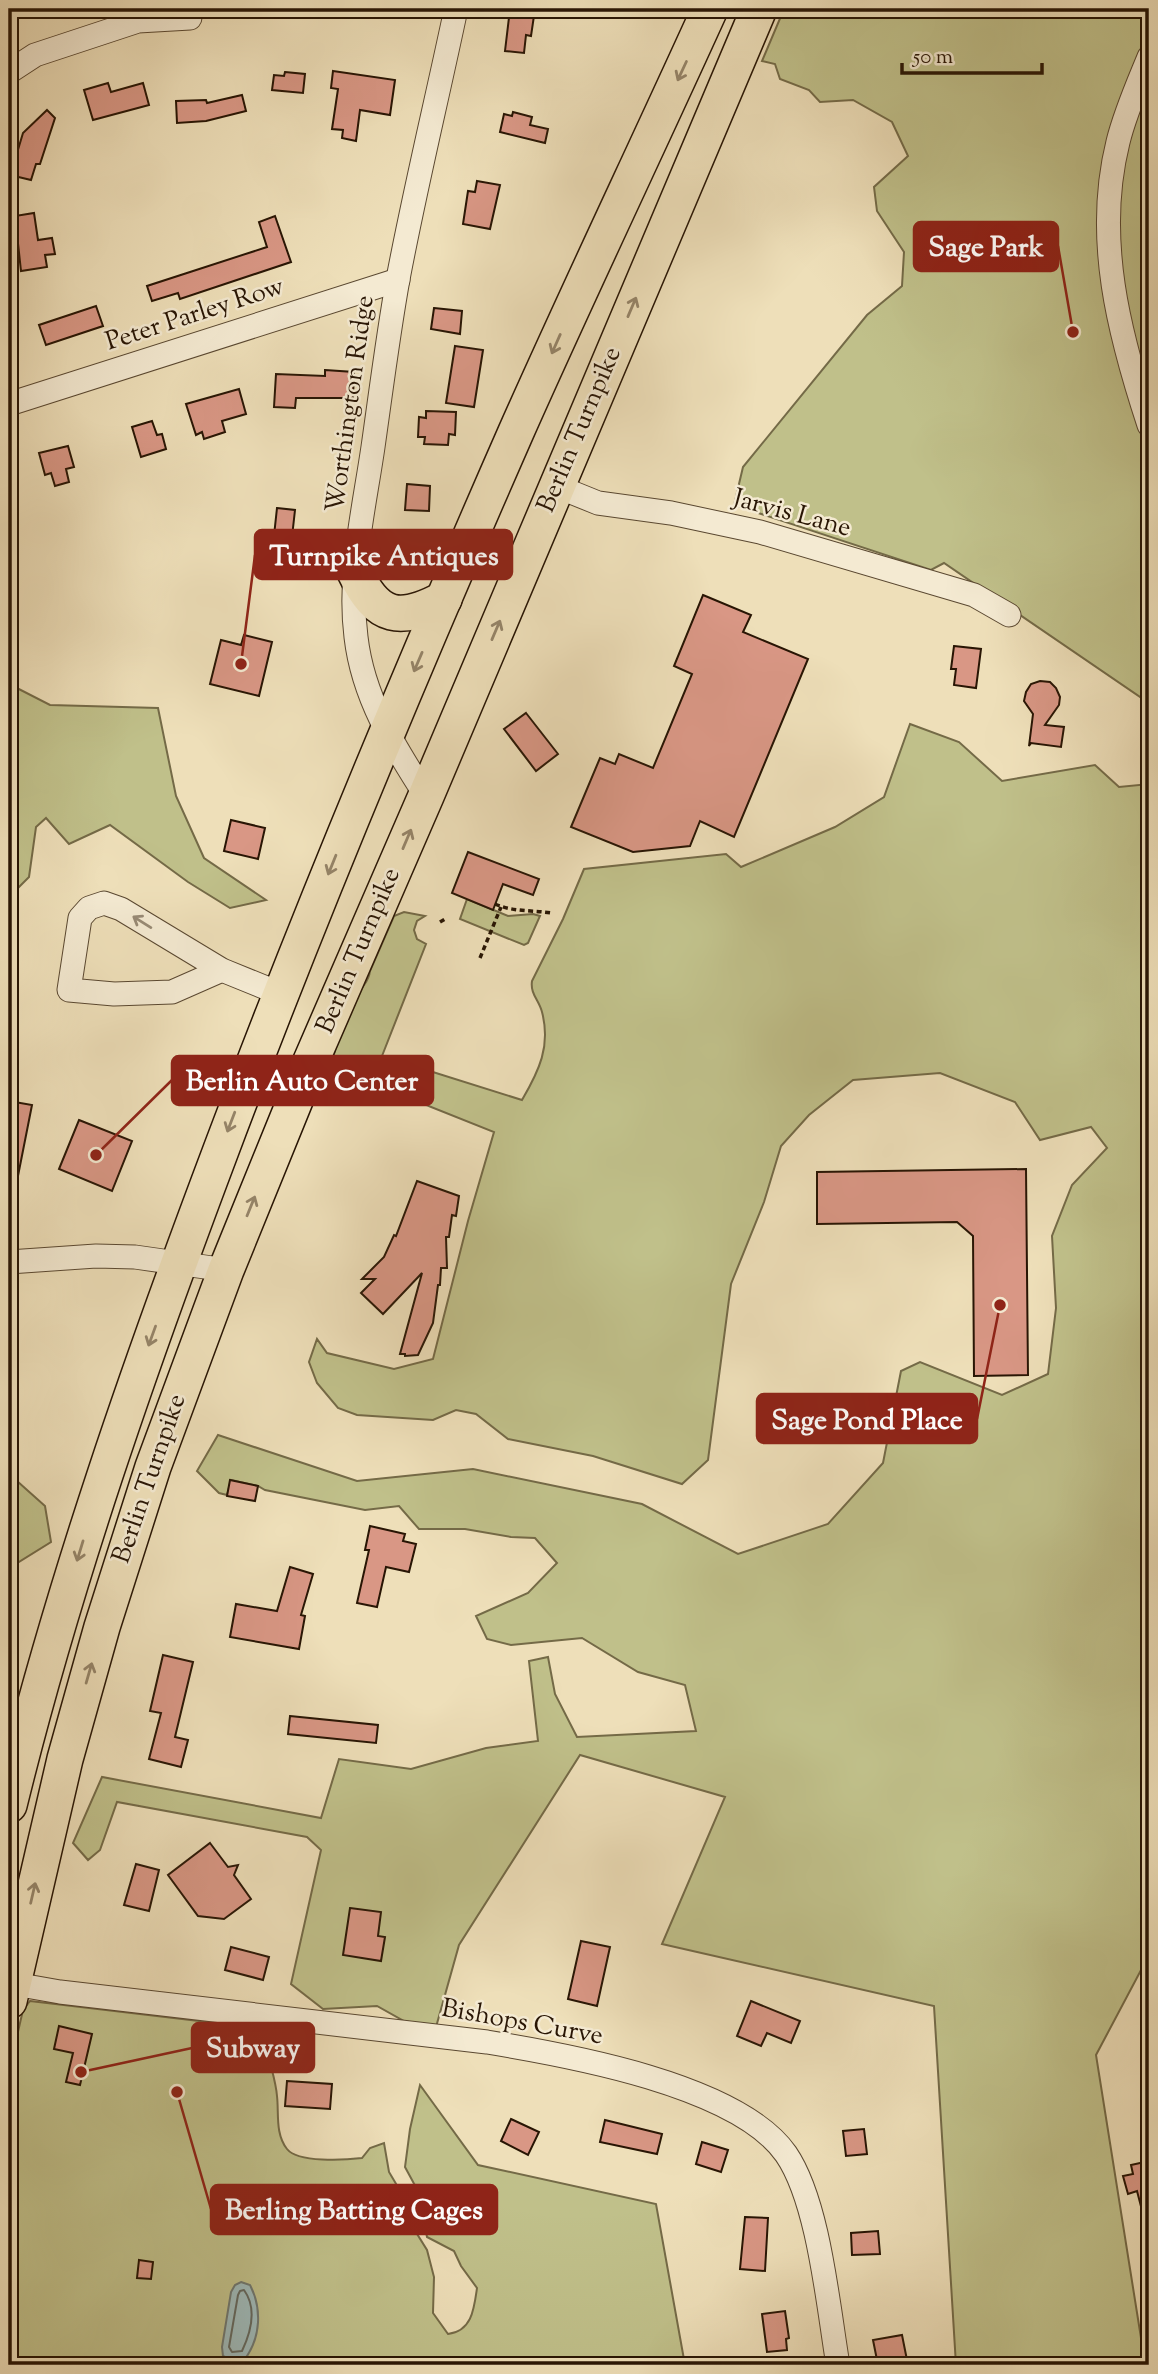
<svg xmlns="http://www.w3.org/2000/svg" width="1158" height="2374" viewBox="0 0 1158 2374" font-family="'Sorts Mill Goudy',serif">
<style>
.green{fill:#c0c08a;stroke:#746a47;stroke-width:2}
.water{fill:#9ebaba;stroke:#6f7871;stroke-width:2}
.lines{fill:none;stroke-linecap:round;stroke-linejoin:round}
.shore{stroke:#63685f;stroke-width:2}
.building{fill:#d99785;stroke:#281504;stroke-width:2}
.minor-casing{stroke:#5a4831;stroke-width:25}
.highway-casing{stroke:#281504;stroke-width:38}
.path{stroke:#281504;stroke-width:3.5;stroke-dasharray:5 3.5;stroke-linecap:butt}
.minor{stroke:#f4ead2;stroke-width:23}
.highway{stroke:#eedfb9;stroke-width:35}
.oneway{stroke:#958468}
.oneway2{stroke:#988a75}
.labels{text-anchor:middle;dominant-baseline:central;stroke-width:5;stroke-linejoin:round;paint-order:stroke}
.street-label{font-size:26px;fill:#281504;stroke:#f4ead2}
.leader{fill:none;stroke:#8f2418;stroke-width:2.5}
.callout-dot{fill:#8f2418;stroke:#f4ead2;stroke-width:2.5}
.callout{fill:#8f2418;stroke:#8f2418;stroke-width:2.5}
.callout-label{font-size:28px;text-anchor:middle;font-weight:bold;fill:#fff}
</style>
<rect width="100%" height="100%" fill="#eedfb9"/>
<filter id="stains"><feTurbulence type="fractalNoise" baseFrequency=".00286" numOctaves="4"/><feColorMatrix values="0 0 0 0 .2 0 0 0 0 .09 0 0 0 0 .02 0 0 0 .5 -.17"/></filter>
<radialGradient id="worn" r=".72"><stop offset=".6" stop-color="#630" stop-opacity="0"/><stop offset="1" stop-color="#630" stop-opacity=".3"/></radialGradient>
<g class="green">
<polygon points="784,9 1149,9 1149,703 944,563 931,570 734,505 743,467 867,315 902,286 904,252 877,211 874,187 908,156 892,122 853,100 820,102 809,90 780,79 775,64 762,61"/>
<polygon points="9,684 50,705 158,708 176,796 204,858 266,900 230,908 188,882 110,825 69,844 46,818 36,827 29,877 13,893 14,809 9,809"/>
<path d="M 910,724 L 959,742 L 1002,781 L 1095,765 L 1119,787 L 1149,784 L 1149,1955 L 1096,2055 L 1145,2363 L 1149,2365 L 956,2365 L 934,2006 L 662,1944 L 725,1797 L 580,1755 L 459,1945 L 436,2027 L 404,2021 L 377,2006 L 323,2009 L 291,1984 L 321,1850 L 307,1837 L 117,1802 L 100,1850 L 88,1860 L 73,1843 L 102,1777 L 321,1818 L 339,1759 L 411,1769 L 486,1748 L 538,1741 L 529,1661 L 548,1657 L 555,1694 L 577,1737 L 696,1731 L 685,1685 L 638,1672 L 582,1638 L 511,1645 L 487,1639 L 476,1616 L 528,1593 L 557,1563 L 535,1538 L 511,1537 L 465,1529 L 419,1529 L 399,1506 L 365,1510 L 265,1490 L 258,1486 L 231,1480 L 227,1495 L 219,1493 L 197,1471 L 218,1435 L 357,1481 L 473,1469 L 642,1504 L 738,1554 L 828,1524 L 883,1463 L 901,1371 L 920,1362 L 1002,1395 L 1048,1374 L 1056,1308 L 1052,1236 L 1072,1185 L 1107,1148 L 1091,1127 L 1040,1140 L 1015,1102 L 940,1073 L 853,1080 L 809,1115 L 781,1146 L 764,1202 L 731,1284 L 708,1460 L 682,1484 L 593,1456 L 508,1439 L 476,1414 L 456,1410 L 433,1420 L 357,1415 L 338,1408 L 317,1383 L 309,1362 L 317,1339 L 327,1353 L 394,1369 L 433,1359 L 468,1221 L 494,1132 L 351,1075 L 332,1062 C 337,1039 347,1011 360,991 C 364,984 369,981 370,971 L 394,916 L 404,912 L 425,916 L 417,921 L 414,930 L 417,939 L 426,944 L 382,1056 L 522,1100 C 539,1071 551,1046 542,1012 C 539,1000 530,994 532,981 L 563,919 L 584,869 L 726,854 L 741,867 L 835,827 L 884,797 Z"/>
<polygon points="467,899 508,916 533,914 540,916 528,943 524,945 460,919"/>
<polygon points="17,1481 45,1506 51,1542 11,1567 9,1573 9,1483"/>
<path d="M 30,2001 L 275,2030 L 278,2044 L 269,2058 C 272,2071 276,2083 277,2096 C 279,2113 275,2134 287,2149 C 298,2163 345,2160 362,2158 L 370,2148 L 384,2143 L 389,2172 L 402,2194 L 409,2221 L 427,2250 L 434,2277 L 433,2313 L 448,2334 C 472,2331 474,2309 477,2288 L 461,2266 L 454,2251 L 427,2237 L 418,2191 L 405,2167 L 410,2129 L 420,2085 L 478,2165 L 656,2204 L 685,2365 L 9,2365 L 9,2071 L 23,2010 Z"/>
</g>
<path class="water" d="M 241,2282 L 250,2285 C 262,2308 261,2337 245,2359 L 229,2359 L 223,2356 L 222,2347 L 231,2292 L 235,2285 Z"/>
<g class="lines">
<path class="shore" d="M 244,2290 C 257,2308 251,2332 242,2351 L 232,2352 L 229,2347 L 238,2295 L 240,2291 Z"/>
</g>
<g class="building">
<polygon points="510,9 535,9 531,36 526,35 524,53 505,51"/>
<polygon points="333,71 395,80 390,115 360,110 356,141 342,138 343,130 332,129 338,89 331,88"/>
<polygon points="285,72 305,74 303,93 272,90 274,75 284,76"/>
<polygon points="108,83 111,92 143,83 149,105 93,120 84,90"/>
<polygon points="242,95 246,111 206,121 177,123 176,101 206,100 207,103"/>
<polygon points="47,110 55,118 40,164 36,164 31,180 10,175 14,153 17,153 23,133"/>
<polygon points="513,112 532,117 530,125 548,129 545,143 500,132 504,114 512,116"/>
<polygon points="477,181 500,185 490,229 463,224 468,191 475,192"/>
<polygon points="34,213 38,240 52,238 55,254 45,255 47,267 21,271 15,216"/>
<polygon points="275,216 291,262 180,299 178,293 152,301 147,286 267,247 259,222"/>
<polygon points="96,306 103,326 46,345 39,325"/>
<polygon points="434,308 462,311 460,334 431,329"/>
<polygon points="455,346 483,350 474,407 446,403"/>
<polygon points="325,370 354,372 353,398 296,398 295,408 274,407 276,374 325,376"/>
<polygon points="239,389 246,414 222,421 225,432 204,439 202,432 196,435 186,404"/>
<polygon points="426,411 456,412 455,435 449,434 448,445 424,444 425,437 418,437 419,417 426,418"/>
<polygon points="152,421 157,435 162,434 166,449 141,457 132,427"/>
<polygon points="68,446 74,467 66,469 69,482 55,486 51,473 45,475 39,453"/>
<polygon points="407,484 430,486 429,511 405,510"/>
<polygon points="277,508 295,510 291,546 273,545"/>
<polygon points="703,595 751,615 743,632 808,659 734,837 700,821 690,846 633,852 571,827 600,758 615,764 619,754 653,768 692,674 674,666"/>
<polygon points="244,635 272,642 259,696 210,684 221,640 241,645"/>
<polygon points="954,646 981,649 976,688 954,685 956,669 951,669"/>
<polygon points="1040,681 1050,682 1056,688 1060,697 1059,705 1045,725 1064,727 1061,747 1031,743 1029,746 1033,714 1024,701 1026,692 1031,684"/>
<polygon points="526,713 558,754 536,771 504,729"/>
<polygon points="231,820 265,828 258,859 224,851"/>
<polygon points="468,852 539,879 533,895 503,884 493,910 452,893"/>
<polygon points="9,1101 32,1105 16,1186 9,1186"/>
<polygon points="79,1120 132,1141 112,1191 59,1169"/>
<polygon points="1026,1169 1028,1375 974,1376 973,1236 957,1222 817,1224 817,1172"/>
<polygon points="417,1181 459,1196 456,1216 452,1215 449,1237 446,1237 447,1268 441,1268 440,1285 438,1285 433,1323 418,1355 405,1356 405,1354 400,1354 422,1273 383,1314 361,1293 375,1279 362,1279 384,1257 394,1235 396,1236"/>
<polygon points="230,1480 258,1486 255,1501 227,1496"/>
<polygon points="370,1526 405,1534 403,1541 416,1544 409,1572 386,1567 377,1607 357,1603 369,1550 365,1550"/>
<polygon points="290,1567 313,1574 301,1615 305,1616 299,1649 230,1637 236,1604 277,1611"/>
<polygon points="163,1655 193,1662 175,1737 188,1740 181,1767 149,1759 161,1713 150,1711"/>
<polygon points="290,1716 378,1725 376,1743 288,1734"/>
<polygon points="210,1843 228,1867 238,1865 234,1875 251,1899 224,1919 198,1916 168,1875"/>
<polygon points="136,1864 159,1870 149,1911 124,1905"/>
<polygon points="350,1908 381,1912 378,1936 385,1937 381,1961 343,1955"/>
<polygon points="581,1941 610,1947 597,2006 568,1999"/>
<polygon points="231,1947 269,1957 263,1980 225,1970"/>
<polygon points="751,2001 800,2021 791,2043 767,2033 761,2046 737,2036"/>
<polygon points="59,2026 92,2034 80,2085 66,2082 73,2053 54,2049"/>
<polygon points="287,2081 332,2084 330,2109 285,2106"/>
<polygon points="511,2119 539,2132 528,2155 501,2141"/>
<polygon points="605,2120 662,2134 657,2154 600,2142"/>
<polygon points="864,2129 867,2154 846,2156 843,2131"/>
<polygon points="702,2142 728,2150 721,2172 696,2164"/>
<polygon points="1149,2161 1149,2218 1144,2218 1137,2191 1128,2194 1123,2176 1133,2174 1131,2165"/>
<polygon points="745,2217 768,2218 765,2271 740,2269"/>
<polygon points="878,2231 880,2254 852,2255 851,2233"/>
<polygon points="139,2260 153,2262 151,2279 137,2278"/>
<polygon points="785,2311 789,2338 786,2339 787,2350 767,2352 762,2314"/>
<polygon points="902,2335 908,2365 878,2365 873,2340"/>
</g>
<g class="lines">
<g class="minor-casing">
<g id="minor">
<path d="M 1149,57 C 1138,84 1125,113 1118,142 C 1094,238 1119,334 1149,425"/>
<polyline points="9,72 35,55 138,21 190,18"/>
<polyline points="9,404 398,280"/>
<polyline points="556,486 598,503 671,513 760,532 974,595 1009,615"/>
<path d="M 426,796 C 394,746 363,698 356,637 C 348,575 364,509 373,447 C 381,391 388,335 398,279 C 415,189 437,99 456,9"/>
<polyline points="222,970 172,992 114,994 69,990 80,918 89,908 104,903 121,909 222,970 281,994"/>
<polyline points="9,1262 96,1256 135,1257 226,1270"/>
<path d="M 9,1983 L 60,1992 L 487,2042 C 567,2055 738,2085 786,2154 C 819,2202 828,2306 838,2365"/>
</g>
</g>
<g class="highway-casing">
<g id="highway">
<path d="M 355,572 C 378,620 400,622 444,599"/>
<path d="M 9,1805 C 64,1581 140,1365 221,1150 C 312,908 412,669 516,432 C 579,290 646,150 710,9"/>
<polyline points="9,2001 65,1759 102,1627 153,1467 226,1270 311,1061 426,796 759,9"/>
</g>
</g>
<g class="path">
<path d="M 495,904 C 513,912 532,910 551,913"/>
<polyline points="440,922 445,919"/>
<polyline points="480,958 501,907"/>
</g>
<use href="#minor" class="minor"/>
<use href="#highway" class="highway"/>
</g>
<defs><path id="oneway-shaft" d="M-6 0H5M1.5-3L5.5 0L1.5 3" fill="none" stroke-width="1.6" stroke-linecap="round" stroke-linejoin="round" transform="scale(1.75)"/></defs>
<g class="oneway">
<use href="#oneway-shaft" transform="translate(682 71) rotate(115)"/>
<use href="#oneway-shaft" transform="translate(632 307) rotate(-67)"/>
<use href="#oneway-shaft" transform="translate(556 344) rotate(114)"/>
<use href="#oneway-shaft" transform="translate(496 630) rotate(-67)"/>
<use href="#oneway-shaft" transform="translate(418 662) rotate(113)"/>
<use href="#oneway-shaft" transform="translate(407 839) rotate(-67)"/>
<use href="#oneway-shaft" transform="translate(332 865) rotate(112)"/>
<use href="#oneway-shaft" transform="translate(231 1122) rotate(111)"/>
<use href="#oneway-shaft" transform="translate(251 1206) rotate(-68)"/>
<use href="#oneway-shaft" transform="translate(152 1336) rotate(110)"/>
<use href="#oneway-shaft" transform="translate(80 1551) rotate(107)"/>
<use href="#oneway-shaft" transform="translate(89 1673) rotate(-74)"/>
<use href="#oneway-shaft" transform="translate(33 1893) rotate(-77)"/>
</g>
<use class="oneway2" href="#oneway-shaft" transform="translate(142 922) rotate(-148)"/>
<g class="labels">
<g class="street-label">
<text transform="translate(195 315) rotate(-18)">Peter Parley Row</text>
<text transform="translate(351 404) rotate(-82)">Worthington Ridge</text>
<text transform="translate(580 430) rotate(-67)">Berlin Turnpike</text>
<text transform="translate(792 514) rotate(15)">Jarvis Lane</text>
<text transform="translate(359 951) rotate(-67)">Berlin Turnpike</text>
<text transform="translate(150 1479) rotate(-71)">Berlin Turnpike</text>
<text transform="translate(522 2023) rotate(10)">Bishops Curve</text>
</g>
</g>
<path class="leader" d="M1073 332L1058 246M241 664L255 555M96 1155L172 1080M1000 1305L977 1419M81 2072L192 2048M177 2092L211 2209"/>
<g class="callout-dot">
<circle cx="1073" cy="332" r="7"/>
<circle cx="241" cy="664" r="7"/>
<circle cx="96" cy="1155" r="7"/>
<circle cx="1000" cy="1305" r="7"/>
<circle cx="81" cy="2072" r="7"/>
<circle cx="177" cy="2092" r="7"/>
</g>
<g class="callout">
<rect x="914" y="222" width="144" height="49" rx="7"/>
<rect x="255" y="530" width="257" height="49" rx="7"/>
<rect x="172" y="1056" width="261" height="49" rx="7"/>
<rect x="757" y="1394" width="220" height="49" rx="7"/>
<rect x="192" y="2023" width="122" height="49" rx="7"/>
<rect x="211" y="2185" width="286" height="49" rx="7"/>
</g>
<g class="callout-label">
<text x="986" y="256">Sage Park</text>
<text x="384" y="565">Turnpike Antiques</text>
<text x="302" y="1090">Berlin Auto Center</text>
<text x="867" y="1429">Sage Pond Place</text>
<text x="253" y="2057">Subway</text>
<text x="354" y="2219">Berling Batting Cages</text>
</g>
<rect width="1158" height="2374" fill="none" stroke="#eedfb9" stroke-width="35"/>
<rect x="10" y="10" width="1137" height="2353" fill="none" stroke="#281504" stroke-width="3.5"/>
<rect x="18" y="18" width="1123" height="2339" fill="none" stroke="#281504" stroke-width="2"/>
<path d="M902 63v10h140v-10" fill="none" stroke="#281504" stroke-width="3.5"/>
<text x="913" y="63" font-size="21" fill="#281504" stroke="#f4ead2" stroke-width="5" paint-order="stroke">50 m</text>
<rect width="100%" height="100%" filter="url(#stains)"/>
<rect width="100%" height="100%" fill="url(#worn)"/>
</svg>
